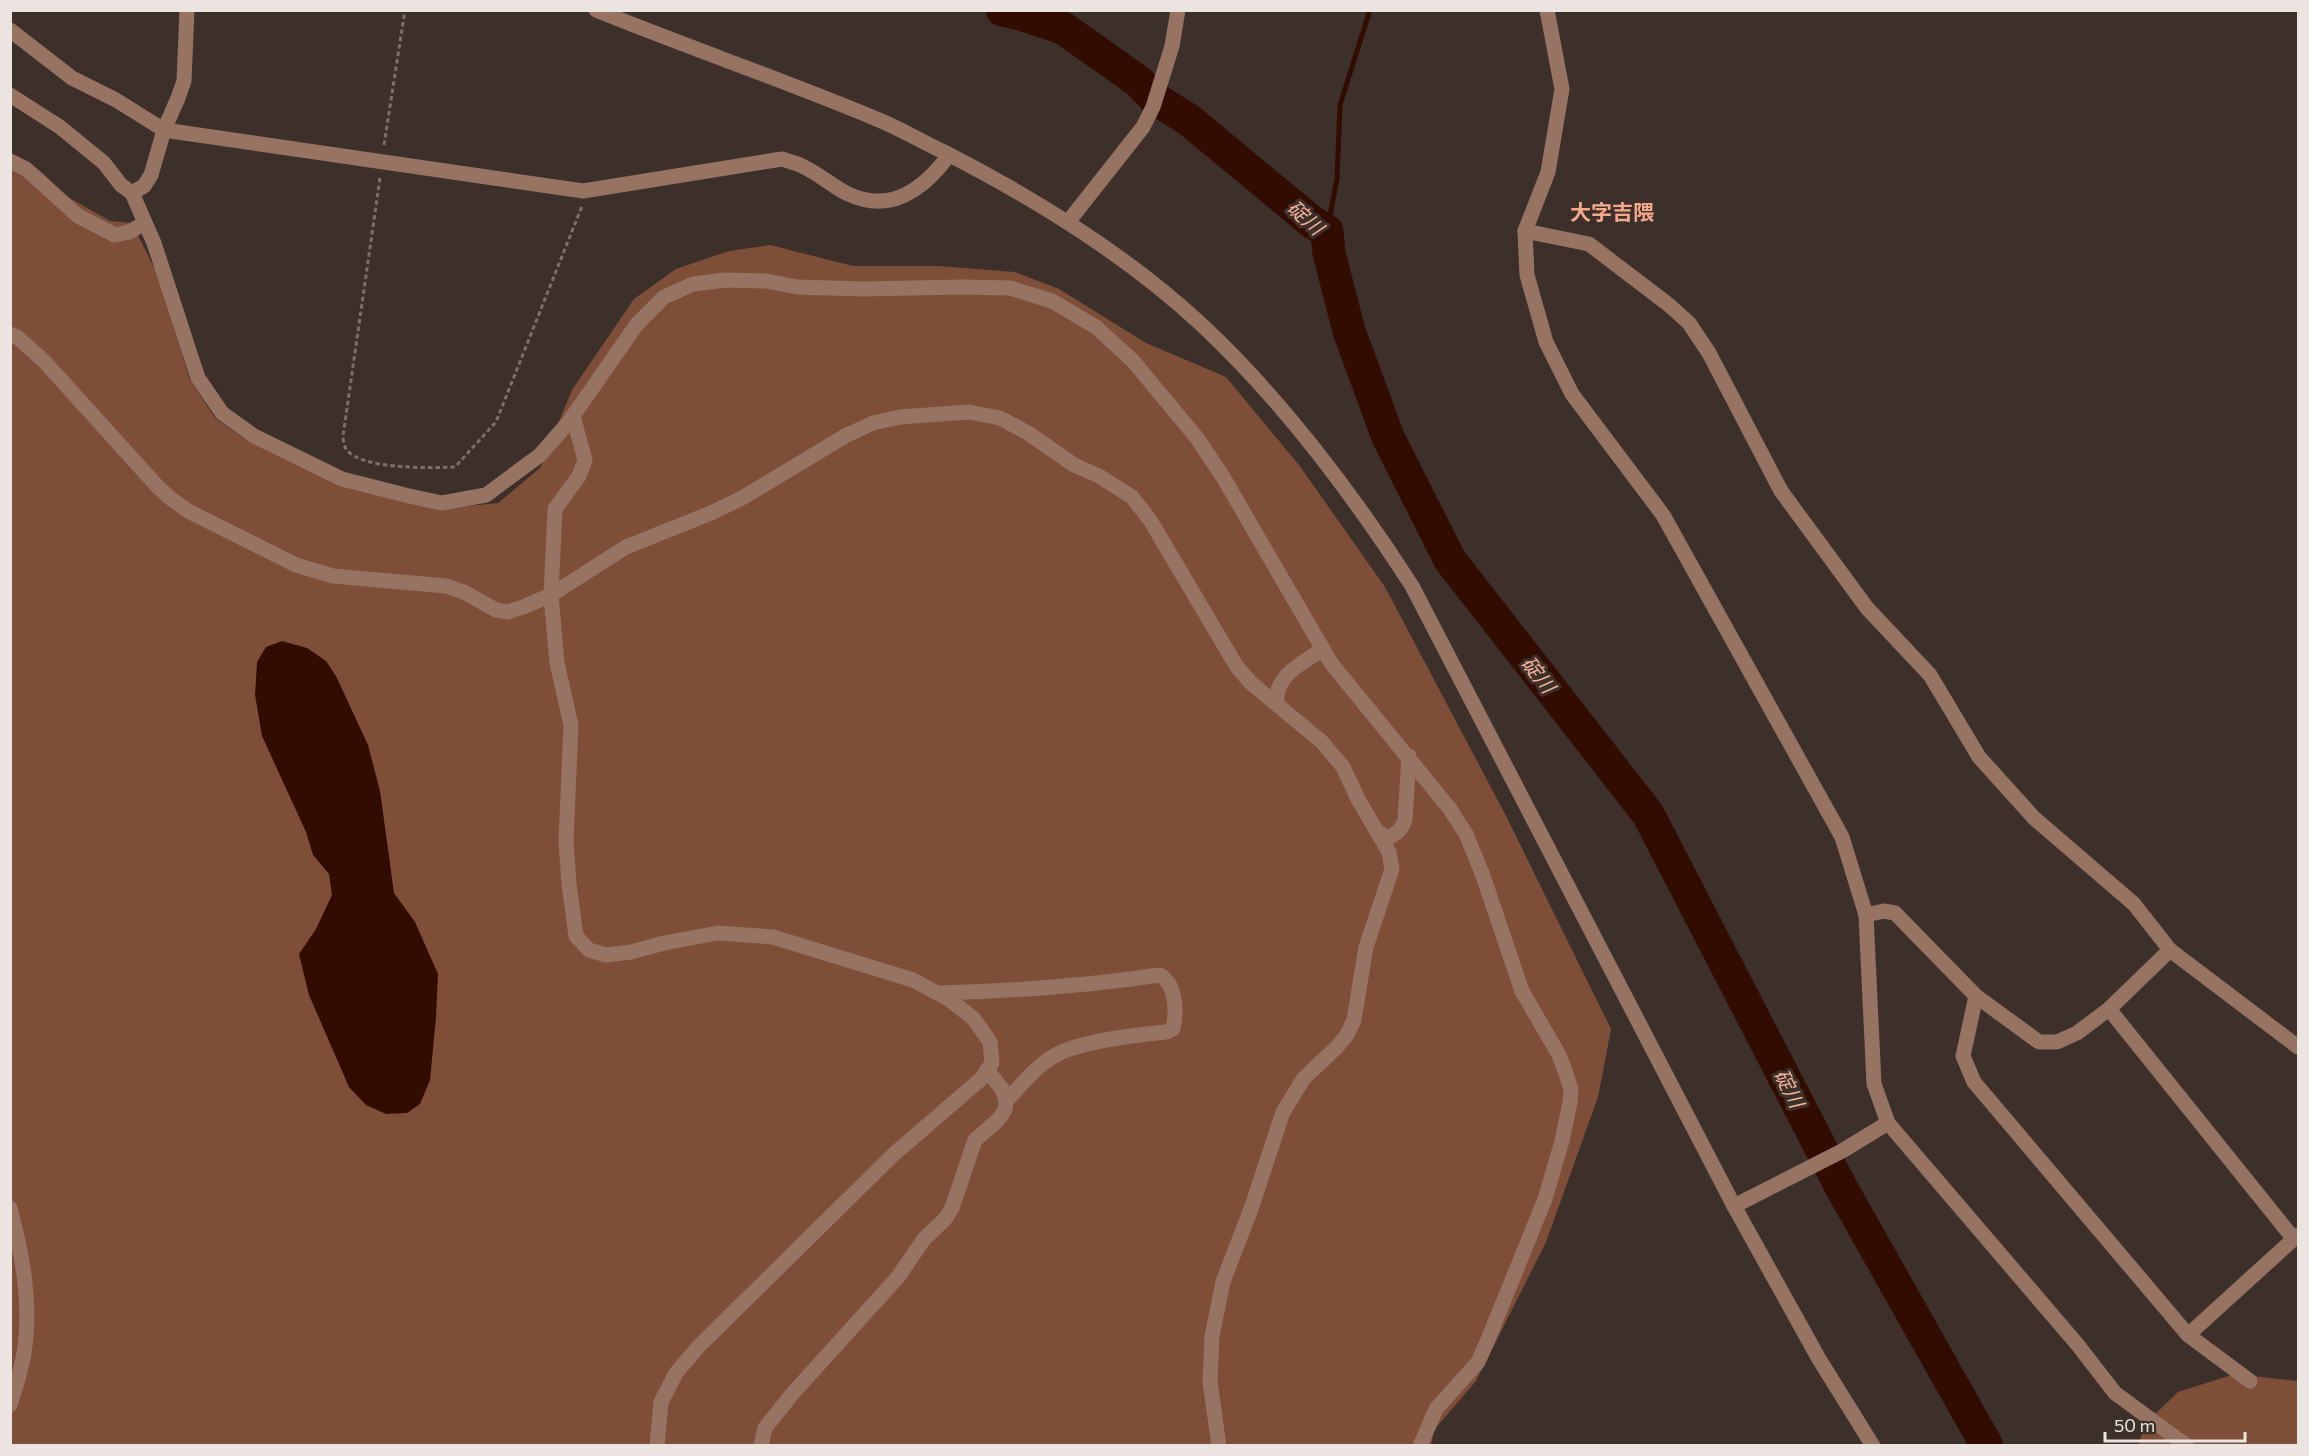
<svg xmlns="http://www.w3.org/2000/svg" width="2309" height="1456" viewBox="0 0 2309 1456" font-family="Commissioner,'Noto Sans JP',sans-serif">
<style>
.green{fill:#7f4e39}
.water{fill:#320c00}
.lines{fill:none;stroke-linecap:round;stroke-linejoin:round}
.stream{stroke:#320c00;stroke-width:5}
.river{stroke:#320c00;stroke-width:33}
.path{stroke:#7b706c;stroke-width:3;stroke-dasharray:4.5 3;stroke-linecap:butt}
.minor{stroke:#977364;stroke-width:15}
.labels{text-anchor:middle;dominant-baseline:central;stroke-width:6;stroke-linejoin:round;paint-order:stroke}
.water-label{font-size:20px;font-style:italic;fill:#f4b297;stroke:#3d302b}
.quarter-label{font-size:21px;font-weight:bold;fill:#f5a98a;stroke:#3d302b}
</style>
<rect width="100%" height="100%" fill="#3d302b"/>
<g class="green">
<polygon points="10,155 38,169 68,197 110,221 132,223 157,274 190,380 215,418 245,439 438,509 498,503 540,468 572,390 634,299 676,269 729,251 770,245 853,266 938,266 1015,272 1059,289 1146,343 1226,377 1299,465 1385,587 1505,814 1611,1029 1598,1097 1546,1242 1476,1381 1434,1430 1431,1445 11,1445"/>
<polygon points="2235,1374 2298,1381 2298,1445 2138,1446 2145,1424 2178,1392"/>
</g>
<polygon class="water" points="282,641 307,648 326,661 336,676 368,745 380,791 394,893 415,922 438,974 436,1017 430,1080 420,1104 407,1113 386,1114 366,1105 349,1087 309,995 299,954 316,929 332,895 329,874 313,855 306,832 262,736 255,695 257,662 266,647"/>
<g class="lines">
<polyline class="stream" points="1327,231 1337,179 1340,105 1370,10"/>
<polyline class="river" points="1002,10 1020,14 1063,28 1138,81 1154,98 1189,120 1312,222 1327,231 1329,253 1349,331 1388,437 1450,560 1648,814 1841,1187 1987,1446"/>
<g class="path">
<polyline points="384,145 405,10"/>
<path d="M 380,178 L 343,436 C 343,440 344,445 346,449 C 361,470 431,468 455,467 L 496,422 L 582,206"/>
</g>
<g class="minor">
<path d="M 596,10 C 690,48 786,81 879,120 C 901,129 922,142 944,152 C 1036,199 1127,255 1203,326 C 1284,402 1352,493 1412,586 L 1734,1206 L 1819,1359 L 1873,1446"/>
<polyline points="1547,10 1562,89 1548,172 1525,231 1527,275 1546,342 1572,394 1663,515 1842,837 1866,915 1874,1084 1888,1123 2077,1344 2115,1393 2187,1446"/>
<path d="M 10,30 L 72,78 L 116,100 L 164,130 L 583,191 L 782,159 C 790,162 798,163 804,167 C 819,174 832,186 848,194 C 891,214 924,189 949,155"/>
<polyline points="10,95 60,127 104,163 121,185 132,193 154,243 198,378 222,413 254,436 342,479 409,496 442,503 486,495 540,455 568,423 637,324 664,297 693,284 725,280 766,281 797,287 863,289 962,287 1010,288 1052,301 1096,327 1133,361 1197,438 1223,477 1331,663 1450,809 1466,834 1482,873 1522,991 1559,1055 1565,1071 1571,1089 1570,1102 1562,1141 1545,1199 1487,1342 1478,1362 1436,1409 1420,1446"/>
<polyline points="10,161 26,169 78,216 115,235 129,232 145,223"/>
<polyline points="132,193 144,186 151,175 164,130 178,98 184,81 187,10"/>
<polyline points="1068,222 1143,127 1153,107 1172,46 1178,10"/>
<polyline points="1525,231 1589,244 1669,305 1689,323 1709,353 1781,491 1867,608 1930,675 1979,757 2034,818 2134,904 2170,950 2298,1047"/>
<polyline points="10,334 17,337 44,361 157,486 170,498 188,511 296,565 333,576 446,586 464,592 496,610 508,612 523,607 551,595 626,547 711,513 742,498 845,436 873,423 900,417 969,412 1000,418 1028,433 1074,465 1099,476 1132,497 1150,520 1237,667 1251,683 1322,742 1343,767 1359,801 1389,852 1392,869 1366,947 1354,1020 1347,1035 1336,1048 1304,1078 1283,1112 1252,1206 1223,1282 1212,1336 1210,1382 1219,1446"/>
<polyline points="573,416 585,460 579,476 555,509 551,595 557,663 571,725 566,841 569,884 576,936 589,950 606,955 631,952 664,943 718,933 773,937 913,980 950,1000 974,1019 990,1042 992,1063 981,1079 894,1154 699,1346 676,1373 661,1402 657,1446"/>
<path d="M 1277,703 C 1274,675 1303,663 1323,649"/>
<path d="M 1378,832 L 1387,838 C 1397,834 1401,830 1405,820 L 1409,756"/>
<polyline points="1866,915 1884,911 1895,913 1976,996 2039,1042 2057,1042 2077,1033 2109,1009 2170,950"/>
<path d="M 939,993 C 1013,991 1086,986 1160,975 C 1176,984 1177,1012 1173,1029 L 1166,1032 C 1136,1035 1079,1041 1054,1056 C 1035,1067 1021,1086 1006,1101"/>
<polyline points="1976,996 1963,1056 1974,1082 2188,1335 2250,1381"/>
<polyline points="2109,1009 2293,1238"/>
<polyline points="1734,1206 1842,1151 1888,1123"/>
<path d="M 10,1208 C 22,1253 31,1300 25,1346 C 23,1365 16,1386 10,1405"/>
<polyline points="2188,1335 2298,1235"/>
<polyline points="761,1446 765,1428 793,1393 898,1277 924,1239 945,1219 952,1208 975,1140 998,1120 1005,1110 1006,1101 1002,1089 987,1070"/>
</g>
</g>
<g class="labels">
<g class="water-label">
<text transform="translate(1306 217) rotate(42)">碇川</text>
<text transform="translate(1539 674) rotate(52)">碇川</text>
<text transform="translate(1790 1088) rotate(63)">碇川</text>
</g>
<g class="quarter-label">
<text x="1612" y="211">大字吉隈</text>
</g>
</g>
<rect width="2309" height="1456" fill="none" stroke="#ece4e1" stroke-width="24"/>
<path d="M2105 1432v9h140v-9" fill="none" stroke="#ece4e1" stroke-width="3"/>
<text x="2114" y="1432" font-size="18" fill="#ece4e1" stroke="#3d302b" stroke-width="4.5" paint-order="stroke">50 m</text>
</svg>
